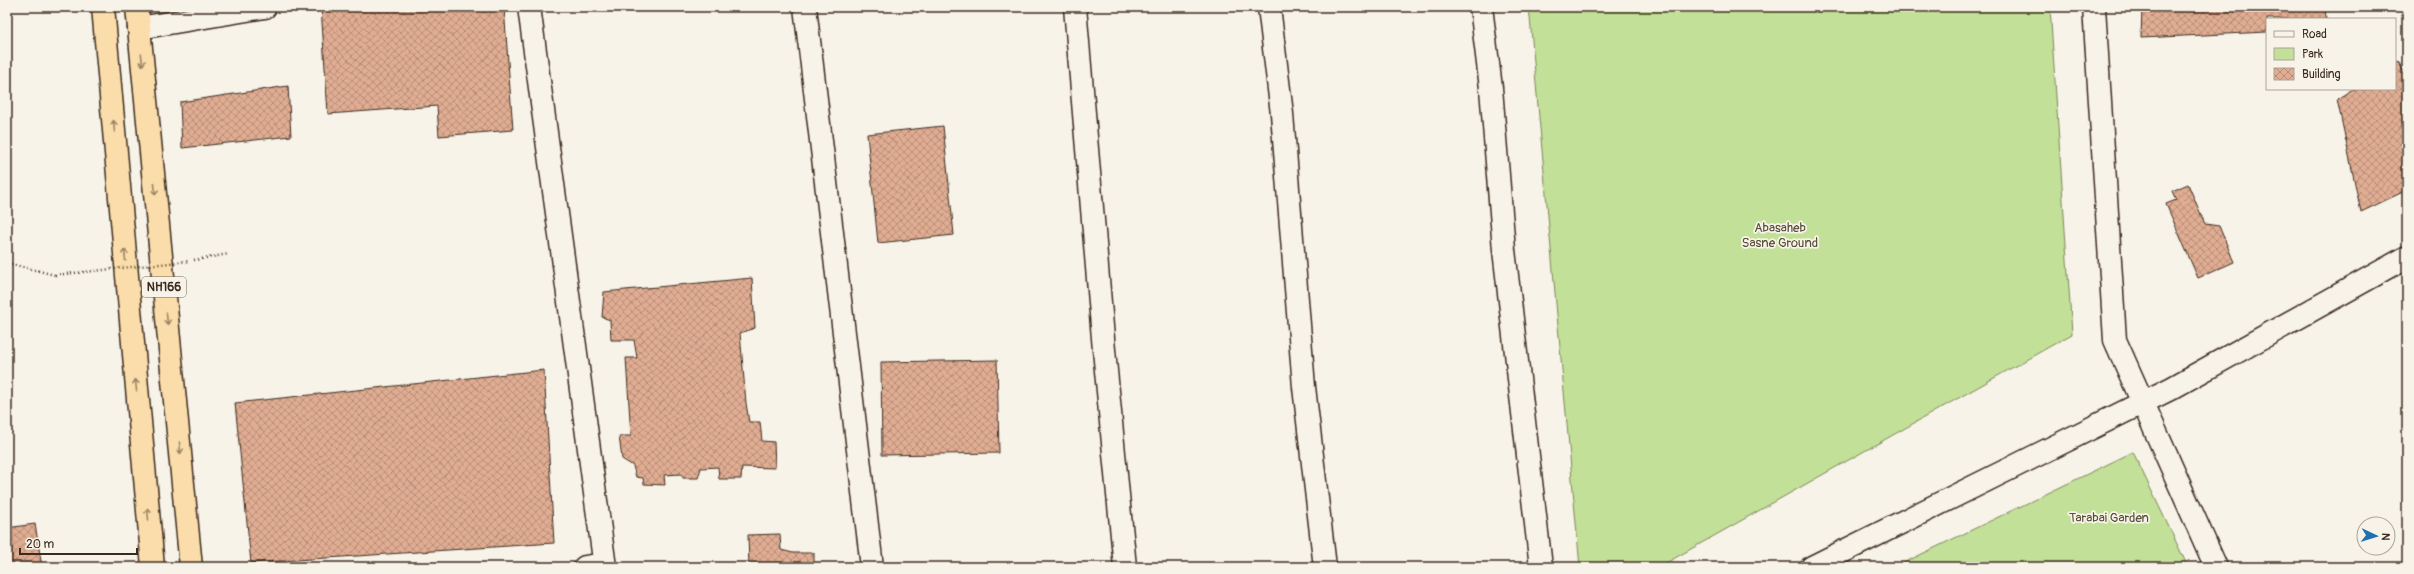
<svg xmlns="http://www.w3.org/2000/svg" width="2414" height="574" viewBox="0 0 2414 574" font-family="Pangolin,sans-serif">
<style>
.park{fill:#c2e098;stroke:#7e855b}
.building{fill:url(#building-cross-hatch);stroke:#3b2a1e}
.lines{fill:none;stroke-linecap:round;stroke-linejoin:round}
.street-casing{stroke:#3b2a1e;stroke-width:25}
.secondary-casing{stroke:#3b2a1e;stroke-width:25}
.highway-casing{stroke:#3b2a1e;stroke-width:25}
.path{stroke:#3b2a1e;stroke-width:2.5;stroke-dasharray:1 3;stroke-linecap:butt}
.street{stroke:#f7f3e8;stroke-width:22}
.secondary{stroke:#f7f3e8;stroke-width:22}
.highway{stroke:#fbddab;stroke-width:22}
.path-bridge{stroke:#3b2a1e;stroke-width:2.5;stroke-dasharray:1 3;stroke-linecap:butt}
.oneway{stroke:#9b8464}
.labels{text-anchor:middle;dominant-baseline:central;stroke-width:3.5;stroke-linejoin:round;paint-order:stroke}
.shield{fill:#f7f3e8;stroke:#73665b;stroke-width:1}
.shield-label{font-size:12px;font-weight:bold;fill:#3b2a1e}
.park-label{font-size:13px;fill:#564e36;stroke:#f7f3e8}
</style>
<defs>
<pattern id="building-cross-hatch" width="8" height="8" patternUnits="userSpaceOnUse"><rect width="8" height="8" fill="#e0ad93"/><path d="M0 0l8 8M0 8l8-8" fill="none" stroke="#b78d77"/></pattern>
</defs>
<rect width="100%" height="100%" fill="#f7f3e8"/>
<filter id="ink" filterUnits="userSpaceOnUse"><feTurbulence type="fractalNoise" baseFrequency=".025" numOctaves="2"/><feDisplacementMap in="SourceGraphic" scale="8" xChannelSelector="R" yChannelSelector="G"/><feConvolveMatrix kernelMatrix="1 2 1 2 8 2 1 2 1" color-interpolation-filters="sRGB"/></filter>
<g filter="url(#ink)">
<g class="park">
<polygon points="1529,7 2050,7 2072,334 1659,567 1580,567"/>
<polygon points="2133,452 2188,567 1895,567"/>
</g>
<g class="building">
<polygon points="321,7 504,7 513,130 439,136 437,106 328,114"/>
<polygon points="2142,7 2325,7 2326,19 2267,19 2267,32 2141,38"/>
<polygon points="2398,61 2407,77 2407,190 2361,212 2337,99 2353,89 2395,89 2395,63"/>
<polygon points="288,86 291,136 182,148 180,102"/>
<polygon points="943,126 954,235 878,243 867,134"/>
<polygon points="2188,184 2205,224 2219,226 2234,262 2198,278 2166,204 2176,200 2172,191"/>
<polygon points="752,278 755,328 740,333 746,403 749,422 760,422 762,441 774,442 775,468 742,467 741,479 719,479 718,467 701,468 698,478 683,478 681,474 664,475 665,485 644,484 643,478 636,477 633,466 622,459 619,436 631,436 626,358 637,358 634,340 611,340 610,320 602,317 604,292"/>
<polygon points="997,360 999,453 882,455 881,362"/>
<polygon points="544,370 554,543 251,563 235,403"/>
<polygon points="35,524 42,567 7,567 7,528"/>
<polygon points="780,534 781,550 793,553 814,553 814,567 749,567 748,535"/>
</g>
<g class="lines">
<g class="street-casing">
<g id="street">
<polyline points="529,7 605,567"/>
<polyline points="805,7 872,567"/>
<polyline points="1075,7 1104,350 1125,567"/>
<polyline points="1269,7 1282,114 1304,387 1325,567"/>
<polyline points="1481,7 1491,88 1504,250 1541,567"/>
<polyline points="2094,7 2115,340 2216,567"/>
<polyline points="139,28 265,7"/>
<polyline points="585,567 604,564"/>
</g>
</g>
<g class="secondary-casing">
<polyline id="secondary" points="1812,567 2172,388 2407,257"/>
</g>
<g class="highway-casing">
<g id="highway">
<polyline points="103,7 153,567"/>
<polyline points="137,7 191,567"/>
</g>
</g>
<g class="path">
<polyline points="194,260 229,254"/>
<polyline points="7,263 55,275"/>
</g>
<use href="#street" class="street"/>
<use href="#secondary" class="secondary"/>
<use href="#highway" class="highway"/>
<polyline class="path-bridge" points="55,275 189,261"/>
</g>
<defs><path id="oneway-shaft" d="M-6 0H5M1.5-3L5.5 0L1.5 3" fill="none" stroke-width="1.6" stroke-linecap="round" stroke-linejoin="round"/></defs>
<g class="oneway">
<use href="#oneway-shaft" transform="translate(142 60) rotate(84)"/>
<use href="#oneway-shaft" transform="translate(114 126) rotate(-95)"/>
<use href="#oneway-shaft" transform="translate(155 189) rotate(84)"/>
<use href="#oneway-shaft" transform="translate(125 255) rotate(-95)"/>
<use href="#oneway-shaft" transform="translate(167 319) rotate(84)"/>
<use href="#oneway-shaft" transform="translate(136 385) rotate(-95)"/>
<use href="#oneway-shaft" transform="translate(180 448) rotate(84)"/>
<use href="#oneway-shaft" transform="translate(148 514) rotate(-95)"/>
</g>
</g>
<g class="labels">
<rect class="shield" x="142" y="277" width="44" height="20" rx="3"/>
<g class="shield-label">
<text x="164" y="287">NH166</text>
</g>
<g class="park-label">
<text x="1780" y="228">Abasaheb<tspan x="1780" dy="15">Sasne Ground</tspan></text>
<text x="2109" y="518">Tarabai Garden</text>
</g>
</g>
<rect width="2414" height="574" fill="none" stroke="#f7f3e8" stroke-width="24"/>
<rect x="12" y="12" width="2390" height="550" fill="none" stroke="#3b2a1e" stroke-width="1.5" filter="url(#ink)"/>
<rect x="2266" y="18" width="130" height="72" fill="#f7f3e8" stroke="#aca397"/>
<rect x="2274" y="31" width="20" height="6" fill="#f7f3e8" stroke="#aca397"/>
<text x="2302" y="38" font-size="12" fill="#3b2a1e">Road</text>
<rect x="2274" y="48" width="20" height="12" fill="#c2e098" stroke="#aca397"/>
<text x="2302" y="58" font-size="12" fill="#3b2a1e">Park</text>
<rect x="2274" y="68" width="20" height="12" fill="url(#building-cross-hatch)" stroke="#aca397"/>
<text x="2302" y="78" font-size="12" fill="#3b2a1e">Building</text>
<g transform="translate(2376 536) rotate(94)"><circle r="19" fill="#f7f3e8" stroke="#aca397"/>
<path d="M0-3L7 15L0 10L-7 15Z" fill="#1f6fb2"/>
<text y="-6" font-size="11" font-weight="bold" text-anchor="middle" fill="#3b2a1e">N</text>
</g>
<path d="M20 548v6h117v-6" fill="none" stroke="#3b2a1e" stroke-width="2"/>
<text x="26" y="548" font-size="12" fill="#3b2a1e" stroke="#f7f3e8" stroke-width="3" paint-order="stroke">20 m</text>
</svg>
